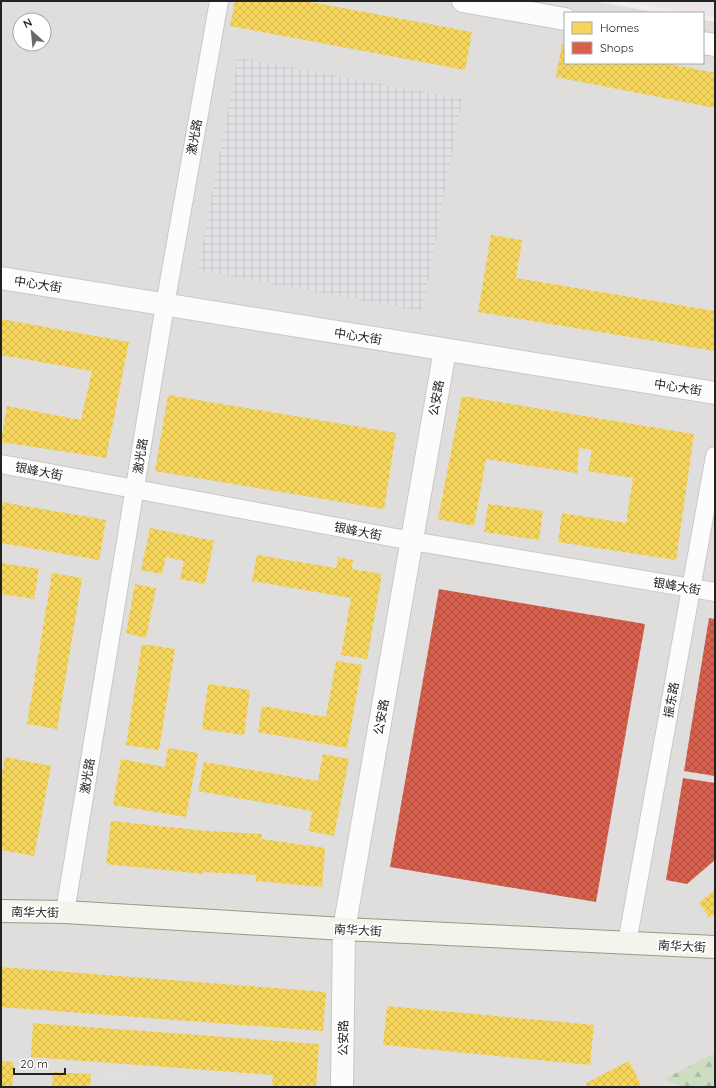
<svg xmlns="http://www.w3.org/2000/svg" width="716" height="1088" viewBox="0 0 716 1088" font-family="Quicksand,'Noto Sans SC',sans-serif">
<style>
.residential{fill:#dfdedc;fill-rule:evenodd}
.railway{fill:#ede4e9}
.forest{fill:url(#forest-firs)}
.parking{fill:#e0dfde}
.plaza{fill:url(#plaza-grid)}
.homes{fill:url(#homes-cross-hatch)}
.shops{fill:url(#shops-cross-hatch)}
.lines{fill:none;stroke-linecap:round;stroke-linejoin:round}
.minor-casing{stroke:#c9c8c7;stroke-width:20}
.tertiary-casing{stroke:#c9c8c7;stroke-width:24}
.secondary-casing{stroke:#999a82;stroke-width:24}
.minor{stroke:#fdfcfc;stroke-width:18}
.tertiary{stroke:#fdfcfc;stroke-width:22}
.secondary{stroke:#f4f4ed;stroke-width:22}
.labels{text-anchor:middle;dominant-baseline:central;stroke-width:4;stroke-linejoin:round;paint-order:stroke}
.street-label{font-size:12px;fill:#222;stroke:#fff}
</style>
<defs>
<pattern id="forest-firs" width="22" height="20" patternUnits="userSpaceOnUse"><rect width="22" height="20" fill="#cbdec1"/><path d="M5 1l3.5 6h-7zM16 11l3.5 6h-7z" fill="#aebea6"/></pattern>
<pattern id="plaza-grid" width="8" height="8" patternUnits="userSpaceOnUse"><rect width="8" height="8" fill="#e2e1e5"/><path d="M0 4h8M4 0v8" fill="none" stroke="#c2c1c4"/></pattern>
<pattern id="homes-cross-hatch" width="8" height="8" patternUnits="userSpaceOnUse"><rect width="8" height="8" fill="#f6d55c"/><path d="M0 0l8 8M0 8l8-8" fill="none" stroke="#d3b750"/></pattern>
<pattern id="shops-cross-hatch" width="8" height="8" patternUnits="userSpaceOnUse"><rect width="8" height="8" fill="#d6604d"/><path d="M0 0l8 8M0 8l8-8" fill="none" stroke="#ad4f40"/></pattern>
</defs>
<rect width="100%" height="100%" fill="#f0eeeb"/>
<path class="residential" d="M 1,1 L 593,1 L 661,13 L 565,13 L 565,63 L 703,63 L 703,20 L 715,22 L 715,1087 L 1,1087 ZM 20,20 L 44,20 L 44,44 L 20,44 Z"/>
<polygon class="railway" points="622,1 715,1 715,17 703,15 703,13 690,13"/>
<polygon class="forest" points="715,1053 715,1087 684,1087 664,1079"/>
<polygon class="parking" points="100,1072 130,1073 128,1087 99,1087"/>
<polygon class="plaza" points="238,58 462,99 422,311 198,270"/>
<g class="homes">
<polygon points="235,1 305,1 472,32 465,70 230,26"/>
<polygon points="562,44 565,44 565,63 664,63 715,73 715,108 556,77"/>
<polygon points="491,235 522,240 516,278 715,311 715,351 478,312"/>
<polygon points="1,319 129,342 106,458 1,442 7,406 81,420 92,371 1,355"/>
<polygon points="168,395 396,433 384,509 155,471"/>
<polygon points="462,396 694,434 676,560 558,542 562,513 626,523 633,478 588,471 592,450 579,448 577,473 486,459 474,526 438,519"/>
<polygon points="1,502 106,520 99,560 1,543"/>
<polygon points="488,504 543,511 539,540 484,532"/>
<polygon points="150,528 214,541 205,584 180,579 184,561 166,557 162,574 141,570"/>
<polygon points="257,555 336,568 338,557 353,560 352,569 382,574 367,659 341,655 351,598 252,581"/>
<polygon points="1,563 39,569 34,599 1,594"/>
<polygon points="52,573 82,578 57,729 27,724"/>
<polygon points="135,584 156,588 146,638 126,633"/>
<polygon points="142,644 175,649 159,750 126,745"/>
<polygon points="336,661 362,665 347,748 258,732 262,706 326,717"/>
<polygon points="208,684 250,690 244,735 202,729"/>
<polygon points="168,748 198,753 186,817 113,805 121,759 165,767"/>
<polygon points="323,754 349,759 334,836 309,831 312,811 198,791 204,762 318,781"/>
<polygon points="5,757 51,766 34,856 1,850 1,779"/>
<polygon points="111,821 208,831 262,834 261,839 325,848 322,887 256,881 256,875 204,872 204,874 106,864"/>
<polygon points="715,889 715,916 709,917 699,903"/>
<polygon points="1,967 326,992 323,1031 1,1007"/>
<polygon points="387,1006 594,1025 590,1065 383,1045"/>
<polygon points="33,1023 319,1044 316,1087 272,1087 273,1075 31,1057"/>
<polygon points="1,1061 14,1062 12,1087 1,1087"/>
<polygon points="629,1061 642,1087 588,1087 586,1083"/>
<polygon points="53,1072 91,1074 90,1087 52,1087"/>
</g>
<g class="shops">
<polygon points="439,589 645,624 596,902 390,867"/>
<polygon points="709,618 715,619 715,776 684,771"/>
<polygon points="683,778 715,783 715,860 687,884 666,880"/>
</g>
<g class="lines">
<g class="minor-casing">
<g id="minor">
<polyline points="1,464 412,541 715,592"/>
<polyline points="65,912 165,305 219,1"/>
<polyline points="627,943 715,456"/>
</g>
</g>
<g class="tertiary-casing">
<g id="tertiary">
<polyline points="463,1 565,19"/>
<polyline points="703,43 715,45"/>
<polyline points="1,278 715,393"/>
<polyline points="342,1087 344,929 445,350"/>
</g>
</g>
<g class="secondary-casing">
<polyline id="secondary" points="1,911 65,912 344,929 715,947"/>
</g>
<use href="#minor" class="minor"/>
<use href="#tertiary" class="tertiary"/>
<use href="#secondary" class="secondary"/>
</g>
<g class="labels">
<g class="street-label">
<text transform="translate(194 137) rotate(-80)">激光路</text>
<text transform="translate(38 284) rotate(9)">中心大街</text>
<text transform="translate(358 336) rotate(9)">中心大街</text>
<text transform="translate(678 387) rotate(9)">中心大街</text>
<text transform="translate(436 398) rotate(-80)">公安路</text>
<text transform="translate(140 456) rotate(-81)">激光路</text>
<text transform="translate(39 471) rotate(11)">银峰大街</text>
<text transform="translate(358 531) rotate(11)">银峰大街</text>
<text transform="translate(677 586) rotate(10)">银峰大街</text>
<text transform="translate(671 700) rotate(-80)">振东路</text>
<text transform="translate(381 717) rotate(-80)">公安路</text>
<text transform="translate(87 776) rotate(-81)">激光路</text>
<text transform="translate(35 912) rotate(1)">南华大街</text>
<text transform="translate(358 930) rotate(3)">南华大街</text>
<text transform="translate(682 946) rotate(3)">南华大街</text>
<text transform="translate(343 1038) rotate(-89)">公安路</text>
</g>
</g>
<rect width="716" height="1088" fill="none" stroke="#222222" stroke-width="4"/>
<rect x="564" y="12" width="140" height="52" fill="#ffffff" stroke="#a7a7a7"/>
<rect x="572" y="22" width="20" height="12" fill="#f6d55c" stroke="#a7a7a7"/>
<text x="600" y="32" font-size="12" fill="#222222">Homes</text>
<rect x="572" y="42" width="20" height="12" fill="#d6604d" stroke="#a7a7a7"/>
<text x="600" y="52" font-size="12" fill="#222222">Shops</text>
<g transform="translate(32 32) rotate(333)"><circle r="19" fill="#ffffff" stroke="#a7a7a7"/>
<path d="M0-3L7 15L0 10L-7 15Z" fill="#6a6968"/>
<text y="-6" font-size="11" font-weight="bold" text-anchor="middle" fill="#222222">N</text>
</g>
<path d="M14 1068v6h51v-6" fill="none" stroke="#222222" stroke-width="2"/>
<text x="20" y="1068" font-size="12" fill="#222222" stroke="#ffffff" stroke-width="3" paint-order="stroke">20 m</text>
</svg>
